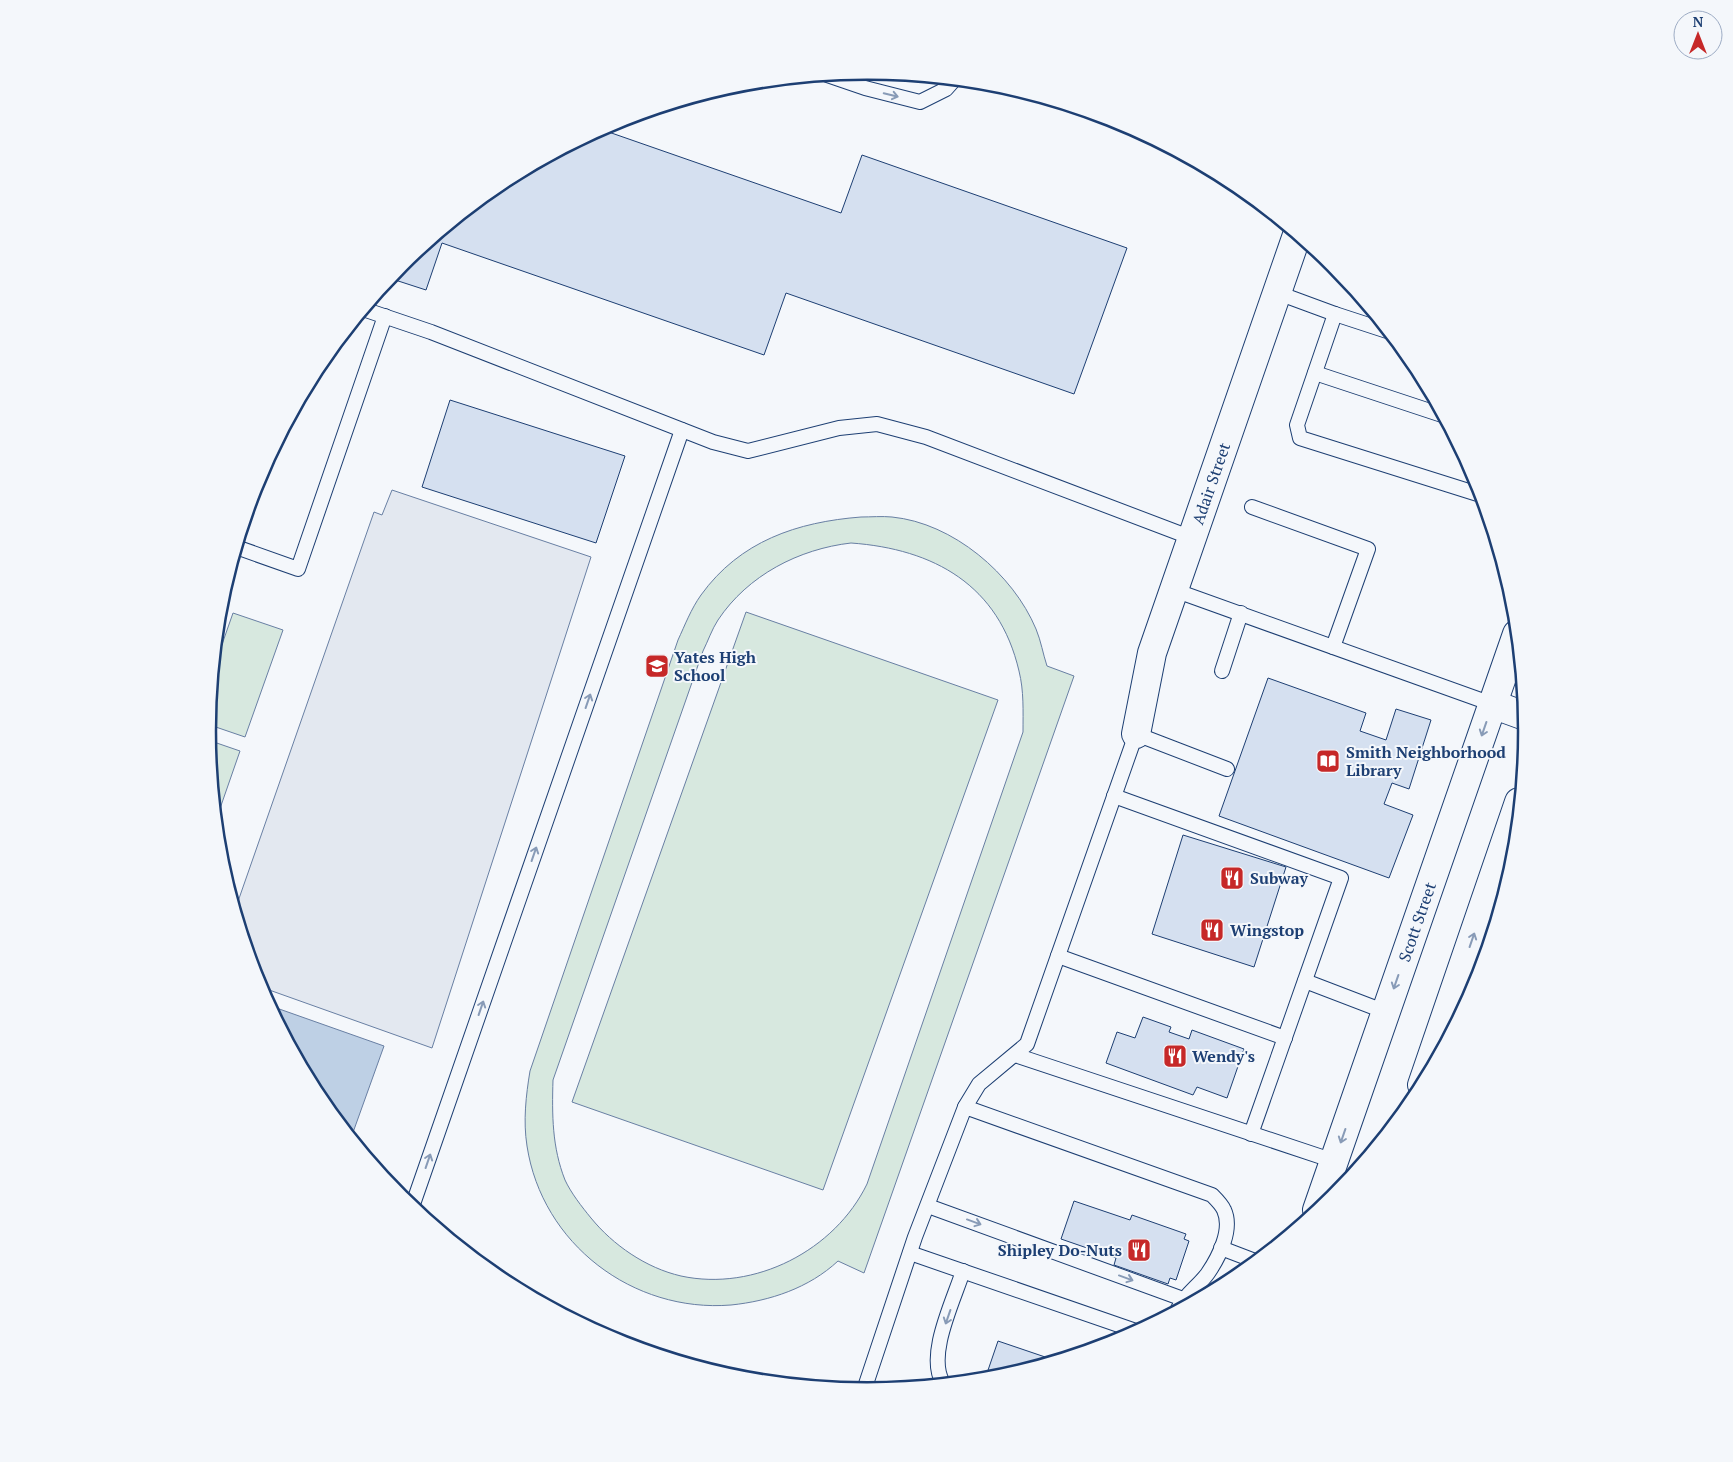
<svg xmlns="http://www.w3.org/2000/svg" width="1733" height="1462" viewBox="0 0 1733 1462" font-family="'PT Serif',serif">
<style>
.green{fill:#d7e8df;stroke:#687fa3;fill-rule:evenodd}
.parking{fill:#e3e8f0;stroke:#687fa3}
.water{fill:#bed0e5;stroke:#687fa3}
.building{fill:#d5e0f0;stroke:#1d3f73}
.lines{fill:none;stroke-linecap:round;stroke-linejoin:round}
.service-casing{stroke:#1d3f73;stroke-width:16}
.minor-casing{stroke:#1d3f73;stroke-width:30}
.secondary-casing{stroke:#1d3f73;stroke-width:30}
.service{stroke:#f4f7fb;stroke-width:14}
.minor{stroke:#f4f7fb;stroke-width:28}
.secondary{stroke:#f4f7fb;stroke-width:28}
.oneway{stroke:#889bb7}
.labels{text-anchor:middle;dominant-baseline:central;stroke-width:4;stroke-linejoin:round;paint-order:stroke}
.street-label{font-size:16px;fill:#1d3f73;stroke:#f4f7fb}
.poi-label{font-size:16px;font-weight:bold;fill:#1d3f73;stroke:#f4f7fb;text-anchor:start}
.rim{fill:none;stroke:#1d3f73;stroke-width:2.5}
</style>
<rect width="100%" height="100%" fill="#f4f7fb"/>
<g class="green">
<path d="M 861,517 C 871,517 882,516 892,517 C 953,523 1013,574 1036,629 C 1041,641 1043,654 1047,666 L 1074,676 L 864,1273 L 838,1261 C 809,1288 770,1301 731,1305 C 633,1313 542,1244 527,1146 C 523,1121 526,1095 530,1071 L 678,640 C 685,625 691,609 701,595 C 740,541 797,522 861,517 ZM 851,543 C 934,549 999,585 1019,671 C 1024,691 1023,711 1023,732 L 867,1184 C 835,1250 755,1292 681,1276 C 646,1268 613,1245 591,1218 C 582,1207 571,1193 565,1180 C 552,1147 552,1115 553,1080 L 703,651 C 708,641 712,629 718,620 C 748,575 799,549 851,543 Z"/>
<polygon points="746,612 998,700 823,1190 572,1102"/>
<polygon points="233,613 283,630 245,737 207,724 212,673"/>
<polygon points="208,740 240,751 216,820"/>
</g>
<polygon class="parking" points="392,490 591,557 432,1048 258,986 235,910 374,512 382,515"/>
<polygon class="water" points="268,1005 384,1046 351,1138 318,1097"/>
<g class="building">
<polygon points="600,129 841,213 862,155 1127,248 1074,394 786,293 764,355 442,243 426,290 389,278 400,264 500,182"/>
<polygon points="450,400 625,456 596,543 422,487"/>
<polygon points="1268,678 1366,713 1360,731 1386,740 1396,709 1431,720 1409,789 1392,783 1384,804 1413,815 1389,878 1219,816"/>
<polygon points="1183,835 1286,867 1254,967 1152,934"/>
<polygon points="1143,1017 1171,1027 1169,1032 1189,1039 1192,1030 1244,1049 1227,1098 1197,1087 1193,1095 1106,1063 1117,1032 1135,1038"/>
<polygon points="1074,1201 1130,1220 1132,1215 1186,1234 1184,1239 1189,1241 1176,1280 1170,1278 1168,1284 1114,1265 1116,1258 1061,1239"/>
<polygon points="998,1341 1054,1360 985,1379"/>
</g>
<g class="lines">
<g class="service-casing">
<g id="service">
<polyline points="827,75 865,88 920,102 946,89 954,80"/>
<polyline points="1278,293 1335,314 1297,425 1300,438 1481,495"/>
<polyline points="363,309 431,332 713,442 748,451 839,428 877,424 926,437 1192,538"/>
<polyline points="1335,314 1387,331"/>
<polyline points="1315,373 1442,415"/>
<polyline points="1252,507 1368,549 1333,647"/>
<polyline points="236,547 298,569 385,316"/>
<polyline points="1174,590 1492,704"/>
<polyline points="1222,671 1241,613"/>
<polyline points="1114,796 1341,878 1251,1134"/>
<polyline points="1058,956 1285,1038"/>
<polyline points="1305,981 1386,1012"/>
<polyline points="1015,1055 1334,1161"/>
<polyline points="965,1107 979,1084 1027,1044 1136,734 1227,769"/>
<polyline points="928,1206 1183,1299"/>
<polyline points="412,1207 682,430"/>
<polyline points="1221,1248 1255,1261"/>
<polyline points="910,1253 1136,1331"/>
<path d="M 943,1383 C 926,1355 954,1300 963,1271"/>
<path d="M 864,1390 L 915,1237 L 965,1107 L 1212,1195 C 1216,1199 1222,1205 1224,1210 C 1233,1229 1219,1257 1208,1273 C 1199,1286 1185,1294 1178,1309"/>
</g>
</g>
<g class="minor-casing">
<g id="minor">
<path id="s1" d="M 1136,734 L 1152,653 L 1297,235"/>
</g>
</g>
<g class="secondary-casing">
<g id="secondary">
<polyline points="1492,704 1525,716"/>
<polyline points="1422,1085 1519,802"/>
<path id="s2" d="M 1317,1210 L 1517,634"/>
</g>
</g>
<use href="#service" class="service"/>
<use href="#minor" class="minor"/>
<use href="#secondary" class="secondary"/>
</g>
<defs><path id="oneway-shaft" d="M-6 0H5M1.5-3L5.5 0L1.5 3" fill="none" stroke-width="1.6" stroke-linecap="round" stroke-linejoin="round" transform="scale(1.25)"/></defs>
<g class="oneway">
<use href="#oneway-shaft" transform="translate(891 95) rotate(14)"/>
<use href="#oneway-shaft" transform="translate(588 701) rotate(-71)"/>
<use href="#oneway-shaft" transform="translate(1484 729) rotate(109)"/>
<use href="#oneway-shaft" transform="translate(534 854) rotate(-71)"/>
<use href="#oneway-shaft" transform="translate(1472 940) rotate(-71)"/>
<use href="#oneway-shaft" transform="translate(1396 982) rotate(109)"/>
<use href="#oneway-shaft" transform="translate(481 1008) rotate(-71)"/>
<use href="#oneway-shaft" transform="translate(1343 1136) rotate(109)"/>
<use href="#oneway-shaft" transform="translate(428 1161) rotate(-71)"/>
<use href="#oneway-shaft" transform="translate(974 1222) rotate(20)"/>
<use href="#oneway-shaft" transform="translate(1126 1278) rotate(20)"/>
<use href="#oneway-shaft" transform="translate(948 1317) rotate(109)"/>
</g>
<defs>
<g id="school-square" transform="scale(1.25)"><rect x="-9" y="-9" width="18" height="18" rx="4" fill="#c62828" stroke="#f4f7fb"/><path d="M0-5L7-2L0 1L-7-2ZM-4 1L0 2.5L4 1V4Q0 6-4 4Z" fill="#fff"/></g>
<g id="library-square" transform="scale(1.25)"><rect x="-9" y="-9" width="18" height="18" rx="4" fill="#c62828" stroke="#f4f7fb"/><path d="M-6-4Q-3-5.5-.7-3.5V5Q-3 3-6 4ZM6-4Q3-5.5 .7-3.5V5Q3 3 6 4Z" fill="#fff"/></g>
<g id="restaurant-square" transform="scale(1.25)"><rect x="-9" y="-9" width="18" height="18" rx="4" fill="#c62828" stroke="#f4f7fb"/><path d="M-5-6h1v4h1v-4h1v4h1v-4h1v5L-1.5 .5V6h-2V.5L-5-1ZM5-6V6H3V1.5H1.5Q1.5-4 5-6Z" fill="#fff"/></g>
</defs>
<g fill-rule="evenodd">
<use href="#school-square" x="657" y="666"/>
<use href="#library-square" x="1328" y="761"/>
<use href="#restaurant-square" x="1232" y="878"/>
<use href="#restaurant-square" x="1212" y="930"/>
<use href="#restaurant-square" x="1175" y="1056"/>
<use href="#restaurant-square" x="1139" y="1250"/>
</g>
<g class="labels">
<g class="street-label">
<text stroke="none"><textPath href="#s1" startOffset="262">Adair Street</textPath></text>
<text stroke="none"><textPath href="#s2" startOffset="305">Scott Street</textPath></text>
</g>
<g class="poi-label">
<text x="674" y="657">Yates High<tspan x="674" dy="18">School</tspan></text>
<text x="1346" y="752">Smith Neighborhood<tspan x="1346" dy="18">Library</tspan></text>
<text x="1250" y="878">Subway</text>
<text x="1230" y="930">Wingstop</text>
<text x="1192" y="1056">Wendy's</text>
<text x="1122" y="1250" text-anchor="end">Shipley Do-Nuts</text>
</g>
</g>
<path d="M0 0H1733V1462H0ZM216 731a651 651 0 1 1 1302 0a651 651 0 1 1-1302 0Z" fill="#f4f7fb" fill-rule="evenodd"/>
<path class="rim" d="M216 731a651 651 0 1 1 1302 0a651 651 0 1 1-1302 0Z"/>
<g transform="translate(1698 35)"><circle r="24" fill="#f4f7fb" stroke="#9eadc5"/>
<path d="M0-4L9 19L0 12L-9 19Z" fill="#c62828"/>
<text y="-8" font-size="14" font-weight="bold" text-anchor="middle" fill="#1d3f73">N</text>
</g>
</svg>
